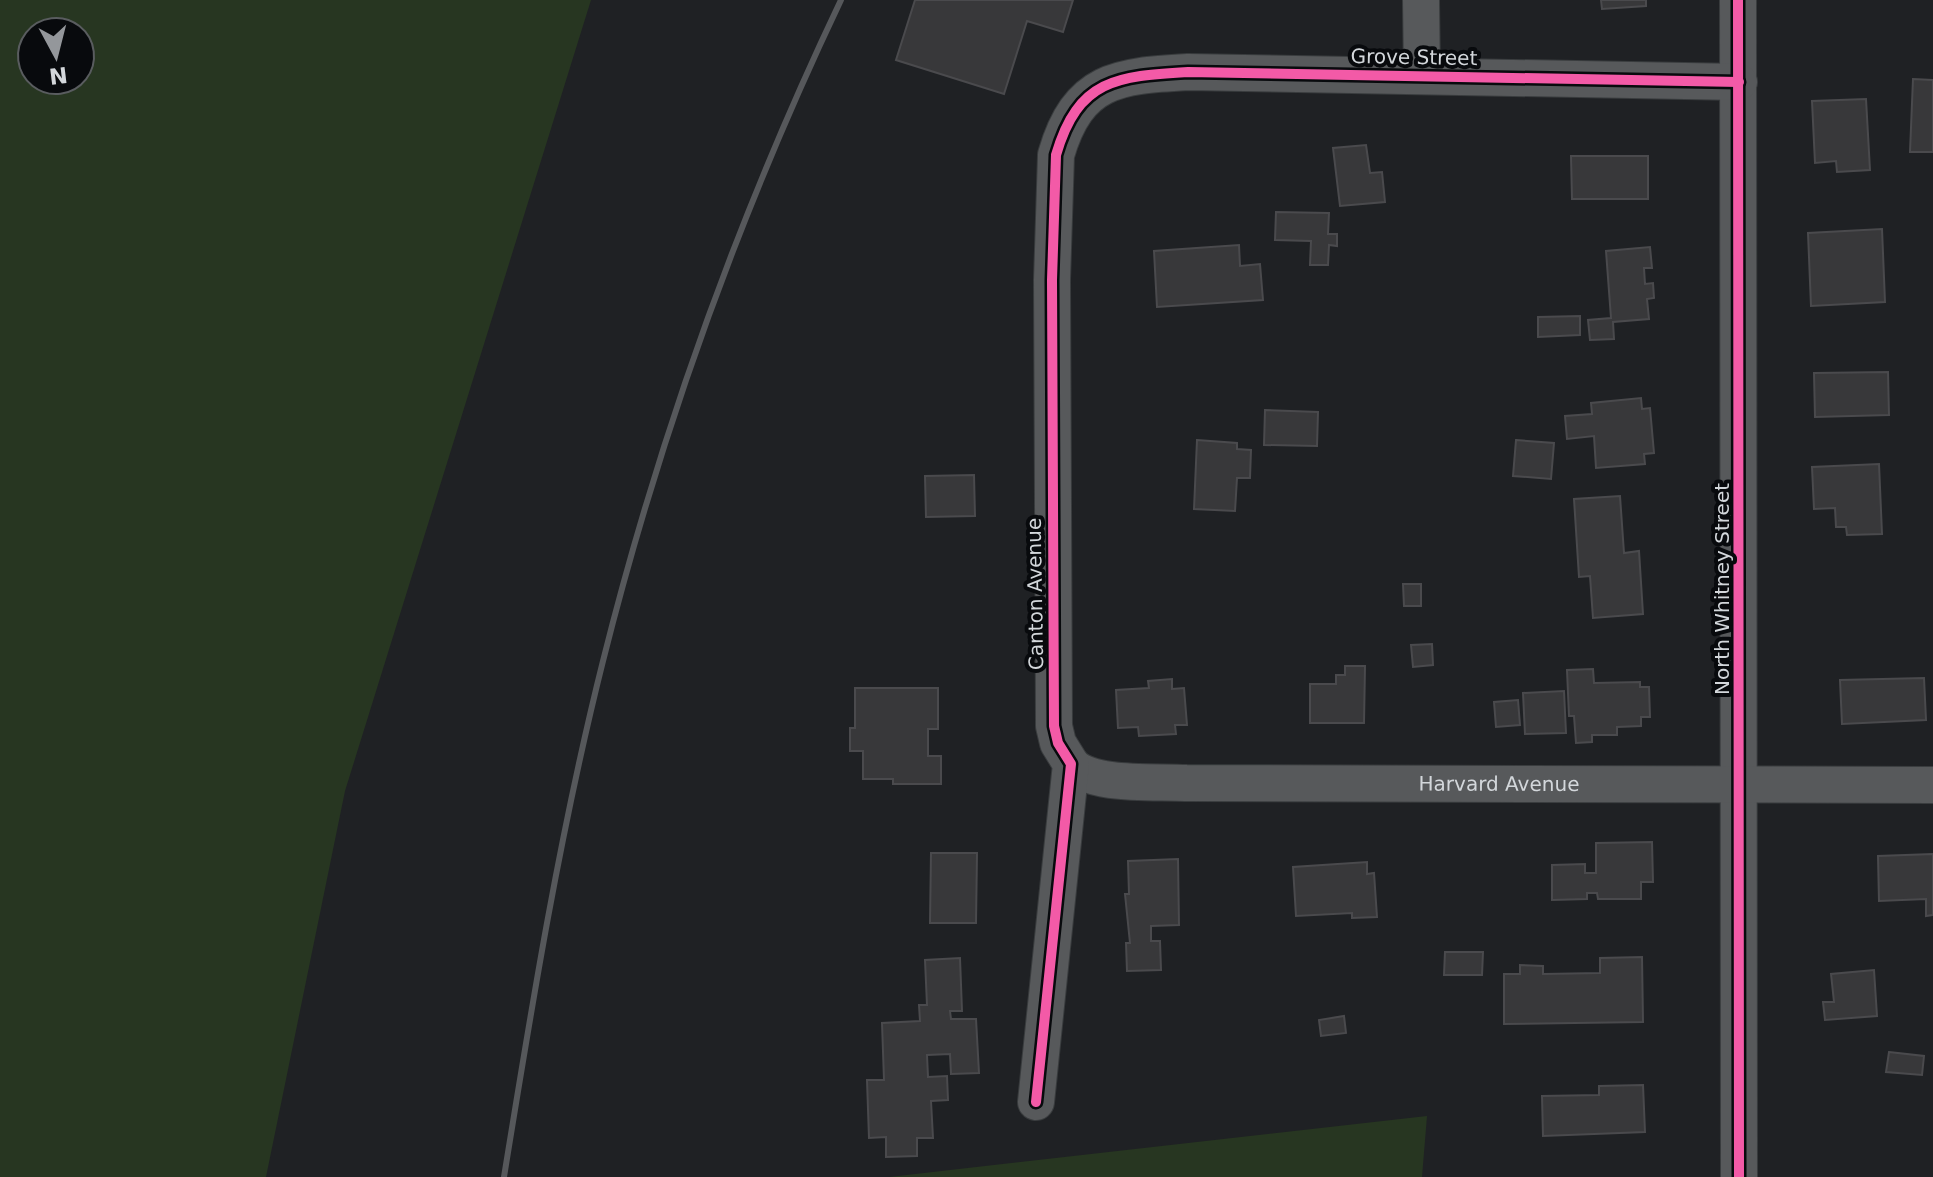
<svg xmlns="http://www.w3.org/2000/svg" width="1933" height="1177" viewBox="0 0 1933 1177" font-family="'DejaVu Sans',sans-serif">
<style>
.green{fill:#273621;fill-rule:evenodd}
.building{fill:#38383a;stroke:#4a4a4d;stroke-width:2}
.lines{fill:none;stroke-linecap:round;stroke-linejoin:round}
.minor-casing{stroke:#393c3e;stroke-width:38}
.minor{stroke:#57595b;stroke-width:36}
.rail{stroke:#56585b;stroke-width:6}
.cycleway-casing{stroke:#080a0d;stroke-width:15}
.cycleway{stroke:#f35aa7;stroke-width:10}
.labels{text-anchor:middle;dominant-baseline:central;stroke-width:8;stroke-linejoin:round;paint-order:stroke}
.street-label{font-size:20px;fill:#d3d7db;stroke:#080a0d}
</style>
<rect width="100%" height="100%" fill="#1f2124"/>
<g class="green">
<path d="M 0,0 L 591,0 L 345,791 L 266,1177 L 0,1177 ZM 32,32 L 80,32 L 80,80 L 32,80 Z"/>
<polygon points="1427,1116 1422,1177 889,1177"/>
</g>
<g class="building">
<polygon points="915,0 1073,0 1063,32 1027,21 1004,94 896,60"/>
<polygon points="1601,0 1646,0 1646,6 1602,9"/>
<polygon points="1913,79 1933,80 1933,152 1910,152"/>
<polygon points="1866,99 1870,170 1837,172 1836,161 1815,163 1812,101"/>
<polygon points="1366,145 1370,173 1382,172 1385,202 1340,206 1333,148"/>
<polygon points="1571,156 1648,156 1648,199 1572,199"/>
<polygon points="1276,212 1329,213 1328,234 1337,234 1337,246 1329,245 1328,265 1310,265 1311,241 1275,240"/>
<polygon points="1882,229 1885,302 1811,306 1808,233"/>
<polygon points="1239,245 1240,266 1260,264 1263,300 1157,307 1154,251"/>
<polygon points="1650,247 1652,268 1644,268 1645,284 1653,283 1654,298 1647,299 1649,319 1613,322 1614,339 1590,340 1588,320 1611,318 1606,251"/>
<polygon points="1580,316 1580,335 1538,337 1538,317"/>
<polygon points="1888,372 1889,415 1815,417 1814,373"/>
<polygon points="1641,398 1642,409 1650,408 1654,453 1644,454 1645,464 1596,468 1594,436 1567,439 1565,416 1592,414 1591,403"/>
<polygon points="1265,410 1318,412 1317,446 1264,445"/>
<polygon points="1197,440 1237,443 1237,449 1251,450 1250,478 1237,478 1235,511 1194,509"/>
<polygon points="1516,440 1554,443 1551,479 1513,476"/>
<polygon points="1879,464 1882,534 1847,535 1846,527 1836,527 1835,508 1814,509 1812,467"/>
<polygon points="974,475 975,516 926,517 925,476"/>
<polygon points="1620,496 1624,553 1639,551 1643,614 1593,618 1590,576 1579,577 1574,499"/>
<polygon points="1403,584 1421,584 1421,606 1404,606"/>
<polygon points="1432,644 1433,665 1413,667 1411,645"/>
<polygon points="1345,666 1365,666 1364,723 1310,723 1310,684 1336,684 1336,675 1345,675"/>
<polygon points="1593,669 1594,683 1640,682 1640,687 1649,687 1650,717 1641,717 1641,726 1617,727 1617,735 1592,735 1592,742 1576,743 1574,716 1569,716 1567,670"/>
<polygon points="1924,678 1926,720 1842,724 1840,680"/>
<polygon points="1172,679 1172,689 1184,688 1187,725 1175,725 1176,734 1139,736 1138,727 1118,728 1116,690 1149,688 1148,681"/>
<polygon points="855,688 938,688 938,729 928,729 928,756 941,756 941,784 893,784 893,779 863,779 863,751 850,751 850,728 855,728"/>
<polygon points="1564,691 1566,733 1525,734 1523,693"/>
<polygon points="1518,700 1520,725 1496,727 1494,702"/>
<polygon points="1652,842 1653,882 1641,882 1641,899 1598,899 1597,893 1587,893 1587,899 1552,900 1552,865 1585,864 1585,873 1596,873 1596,843"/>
<polygon points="931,853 977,853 976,923 930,923"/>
<polygon points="1933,854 1933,915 1926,916 1926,899 1879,901 1878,856"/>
<polygon points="1178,859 1179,925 1151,926 1151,941 1160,941 1161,970 1127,971 1126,943 1130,943 1125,894 1129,894 1128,861"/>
<polygon points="1367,862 1367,874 1374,873 1377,917 1352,918 1352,913 1296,916 1293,867"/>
<polygon points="1445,952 1483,952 1482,975 1444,975"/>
<polygon points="1642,957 1643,1022 1504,1024 1504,974 1520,974 1520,965 1543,966 1543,974 1600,973 1600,958"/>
<polygon points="960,958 962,1011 950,1011 951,1019 976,1019 979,1073 951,1074 950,1054 927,1055 928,1077 947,1076 948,1100 931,1101 933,1138 917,1138 917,1156 886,1157 886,1137 869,1138 867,1080 884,1080 882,1023 920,1021 919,1005 927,1005 925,960"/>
<polygon points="1874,970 1877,1016 1825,1020 1823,1002 1834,1002 1831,974"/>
<polygon points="1344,1016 1346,1033 1321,1036 1319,1020"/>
<polygon points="1889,1052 1924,1056 1922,1075 1886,1072"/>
<polygon points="1643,1085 1645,1132 1543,1136 1542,1096 1599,1095 1599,1086"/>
</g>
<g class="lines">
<g class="minor-casing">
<g id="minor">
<polyline points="1421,0 1422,75"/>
<polyline points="1738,0 1739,1177"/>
<path id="s1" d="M 1071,764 C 1091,787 1156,781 1186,783 L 1933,785"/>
<path d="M 1036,1102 L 1071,764 L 1058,743 L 1054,726 L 1052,280 L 1056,155 C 1078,79 1117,76 1188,72 L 1739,82"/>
</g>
</g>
<use href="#minor" class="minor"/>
<path class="rail" d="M 504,1177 C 532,1004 560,832 603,661 C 660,434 740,212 841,0"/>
<g class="cycleway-casing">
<g id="cycleway">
<polyline points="1738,0 1739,1177"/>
<path d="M 1036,1102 L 1071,764 L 1058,743 L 1054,726 L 1052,280 L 1056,155 C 1078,79 1117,76 1188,72 L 1739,82"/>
</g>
</g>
<use href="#cycleway" class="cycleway"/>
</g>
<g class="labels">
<g class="street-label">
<text transform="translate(1414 57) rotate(1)">Grove Street</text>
<text transform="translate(1722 589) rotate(-90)">North Whitney Street</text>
<text transform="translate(1035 594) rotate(-91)">Canton Avenue</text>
<text stroke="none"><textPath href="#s1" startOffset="432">Harvard Avenue</textPath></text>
</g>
</g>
<g transform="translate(56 56) rotate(173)"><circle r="38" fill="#080a0d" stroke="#595c5f" stroke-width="2"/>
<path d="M0-6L14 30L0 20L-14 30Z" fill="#94979b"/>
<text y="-12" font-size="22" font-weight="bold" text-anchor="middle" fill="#d3d7db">N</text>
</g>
</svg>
